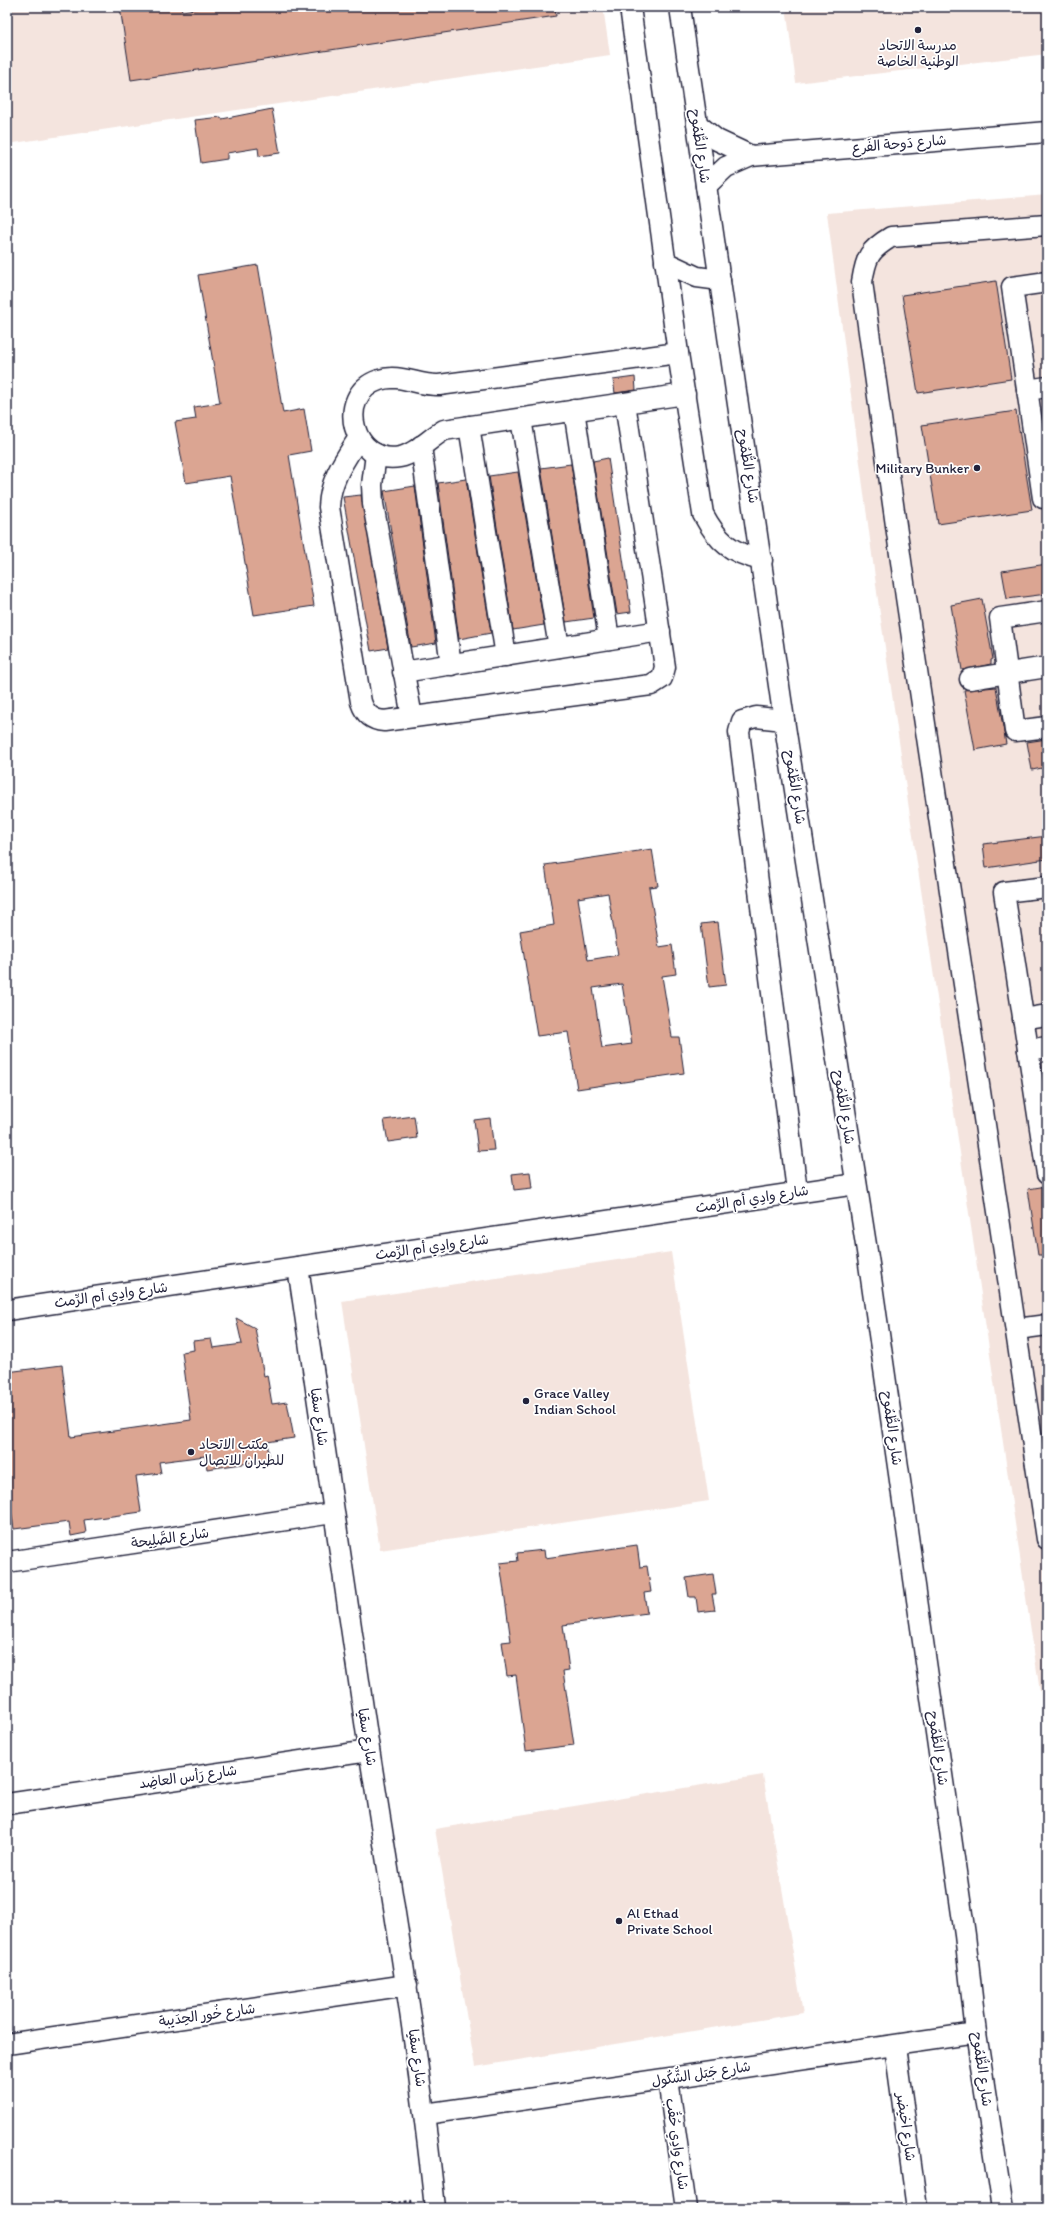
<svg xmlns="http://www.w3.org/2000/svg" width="1054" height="2215" viewBox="0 0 1054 2215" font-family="Itim,'Playpen Sans Arabic',sans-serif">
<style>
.built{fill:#f4e4de}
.building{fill:#dba592;stroke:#22223b;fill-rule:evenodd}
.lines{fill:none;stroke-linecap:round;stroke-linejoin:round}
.minor-casing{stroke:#22223b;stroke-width:23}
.path{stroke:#22223b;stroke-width:2.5;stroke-dasharray:3 3;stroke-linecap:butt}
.minor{stroke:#fff;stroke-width:20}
.poi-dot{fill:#22223b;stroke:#fff;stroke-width:1.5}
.labels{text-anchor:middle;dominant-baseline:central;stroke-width:3.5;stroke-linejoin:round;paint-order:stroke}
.poi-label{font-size:14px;fill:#22223b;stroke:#fff;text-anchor:start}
.street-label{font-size:14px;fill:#22223b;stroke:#fff}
</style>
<rect width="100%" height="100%" fill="#fff"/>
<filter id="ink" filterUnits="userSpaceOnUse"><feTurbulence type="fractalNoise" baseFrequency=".025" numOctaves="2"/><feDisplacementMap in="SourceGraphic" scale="8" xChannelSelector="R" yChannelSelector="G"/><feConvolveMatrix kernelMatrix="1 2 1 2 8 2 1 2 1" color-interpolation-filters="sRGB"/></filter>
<g filter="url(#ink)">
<g class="built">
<polygon points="7,7 603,7 610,55 7,144"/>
<polygon points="786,7 1047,7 1047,54 796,83"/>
<polygon points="1047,195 1047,1739 878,600 827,213"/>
<polygon points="671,1252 709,1501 380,1550 342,1301"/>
<polygon points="763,1775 803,2013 475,2067 435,1829"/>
</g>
<g class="building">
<polygon points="120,7 181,7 182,11 210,7 555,7 556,16 131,80"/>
<polygon points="272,109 280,153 259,156 258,148 227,153 227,159 201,163 195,120 221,117 222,119"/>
<polygon points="258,265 283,413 304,409 311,451 289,455 314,606 254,615 230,476 186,483 175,422 196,419 194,407 220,403 198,275"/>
<polygon points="996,281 1011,379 918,393 902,295"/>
<polygon points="635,377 636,390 615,393 613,380"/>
<polygon points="1016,411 1032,510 938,524 922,425"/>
<polygon points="608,458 631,612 617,614 593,461"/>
<polygon points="571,464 594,618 566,622 541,468"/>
<polygon points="518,472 544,625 513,630 489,476"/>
<polygon points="466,479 491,633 459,639 438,483"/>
<polygon points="415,486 436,643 411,647 384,491"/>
<polygon points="361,495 388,648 371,651 343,497"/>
<polygon points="1047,564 1047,594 1007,599 1002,571"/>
<polygon points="982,599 993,659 991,660 991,664 962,670 951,605"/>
<polygon points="996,687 1006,744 975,750 964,690"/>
<polygon points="1047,739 1047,767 1032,770 1027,742"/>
<polygon points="1047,836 1047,859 986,868 983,844"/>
<path d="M 652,849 L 658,886 L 649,887 L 659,947 L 672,945 L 676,974 L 662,976 L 672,1037 L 679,1037 L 684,1073 L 577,1089 L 568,1032 L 537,1036 L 520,931 L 554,925 L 545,865 ZM 608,893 L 618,955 L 588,960 L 578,898 ZM 622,984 L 632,1044 L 602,1048 L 593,988 Z"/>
<polygon points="718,922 726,985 709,987 701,924"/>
<polygon points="414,1116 417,1138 388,1142 384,1120"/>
<polygon points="490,1118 494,1150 478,1151 474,1120"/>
<polygon points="530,1172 532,1188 514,1190 512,1174"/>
<polygon points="1047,1186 1047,1255 1038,1255 1028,1189"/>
<polygon points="236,1318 255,1328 264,1376 267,1375 272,1404 287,1402 294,1438 267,1442 270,1460 207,1469 205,1456 159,1462 161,1473 136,1476 141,1512 84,1520 86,1533 71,1536 69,1522 14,1529 7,1484 7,1390 9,1390 7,1372 62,1365 71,1437 191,1420 182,1352 194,1350 193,1341 211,1339 213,1348 242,1344"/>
<polygon points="637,1545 640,1567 647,1566 651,1592 644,1593 647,1613 563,1625 569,1670 563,1671 574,1745 526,1751 516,1675 507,1676 502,1642 511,1641 500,1563 518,1561 517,1553 544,1550 545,1558"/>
<polygon points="713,1574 716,1594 712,1594 715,1610 698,1612 696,1597 689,1597 686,1578"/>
</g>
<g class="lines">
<g class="minor-casing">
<g id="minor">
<path d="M 630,7 L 678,353 L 703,514 C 718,542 731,553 762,560"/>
<polyline points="680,7 784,720 869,1264 965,1935 976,2033 1003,2208"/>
<polyline points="697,124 717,140 751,156"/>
<polyline points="706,186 726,167 751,156 1047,132"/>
<path d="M 1047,225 L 891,237 C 869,250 866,257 862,282 L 906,597 L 1047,1539"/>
<polyline points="665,262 697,277 720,280"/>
<polyline points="1047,282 1012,287 1043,498 1047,498"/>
<path d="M 678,353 L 439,385 C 419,386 399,373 379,380 C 334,395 353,466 400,457 C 416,454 430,438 444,430 L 685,394"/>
<polyline points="1027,390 1047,387"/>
<polyline points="574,410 609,639"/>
<polyline points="521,419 559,647"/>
<polyline points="469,426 506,656"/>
<path d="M 358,439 C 344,461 330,480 329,507 L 361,702 C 365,714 372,720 384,721 L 651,685 L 662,678 L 665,667 L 625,403"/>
<polyline points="421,446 451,665"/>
<polyline points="376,454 372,485 373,504 412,717"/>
<polyline points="1047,611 1000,618 1015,731 1047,727"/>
<polyline points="403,672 660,631"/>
<polyline points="970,679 1047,667"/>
<polyline points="784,720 756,717 742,721 739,732 797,1191"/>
<polyline points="1047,887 1004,892 1047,1174"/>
<polyline points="1023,1019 1047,1015"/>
<polyline points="1028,1050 1047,1047"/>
<path d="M 298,1267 C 321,1428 344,1589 369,1749 C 393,1902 419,2054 435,2208"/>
<polyline points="7,1310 856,1184"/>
<polyline points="1017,1329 1047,1325"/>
<polyline points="7,1562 333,1513"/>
<polyline points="7,1804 369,1751"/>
<polyline points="7,2044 407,1985"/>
<polyline points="895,2047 917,2208"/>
<polyline points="668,2079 686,2208"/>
<polyline points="425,2114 976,2033"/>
</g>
</g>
<polyline class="path" points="363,2208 411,2201 412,2208"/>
<use href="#minor" class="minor"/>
</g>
</g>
<g class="poi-dot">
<circle cx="918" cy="30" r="4"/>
<circle cx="977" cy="468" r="4"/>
<circle cx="526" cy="1401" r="4"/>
<circle cx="191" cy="1452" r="4"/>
<circle cx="619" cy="1921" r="4"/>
</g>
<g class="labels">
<g class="poi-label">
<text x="918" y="45" text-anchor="middle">مدرسة الاتحاد<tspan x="918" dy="16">الوطنية الخاصة</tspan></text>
<text x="969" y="468" text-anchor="end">Military Bunker</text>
<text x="534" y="1393">Grace Valley<tspan x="534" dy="16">Indian School</tspan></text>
<text x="199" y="1444">مكتب الاتحاد<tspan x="199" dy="16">للطيران للاتصال</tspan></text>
<text x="627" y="1913">Al Ethad<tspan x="627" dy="16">Private School</tspan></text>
</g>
<g class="street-label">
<text transform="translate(899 144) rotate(-5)">شارع دَوحة الفَرع</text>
<text transform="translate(700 146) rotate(82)">شارع الطُّمُوح</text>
<text transform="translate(748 466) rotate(81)">شارع الطُّمُوح</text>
<text transform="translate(795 787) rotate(81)">شارع الطُّمُوح</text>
<text transform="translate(844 1107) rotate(81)">شارع الطُّمُوح</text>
<text transform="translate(752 1199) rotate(-9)">شارع وادِي أم الرِّمث</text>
<text transform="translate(432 1247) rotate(-8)">شارع وادِي أم الرِّمث</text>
<text transform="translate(111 1295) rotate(-8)">شارع وادِي أم الرِّمث</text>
<text transform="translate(319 1417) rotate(82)">شارع سقيا</text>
<text transform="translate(892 1428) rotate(82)">شارع الطُّمُوح</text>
<text transform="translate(170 1538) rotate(-8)">شارع الصَّلِيحة</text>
<text transform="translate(367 1737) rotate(81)">شارع سقيا</text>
<text transform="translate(938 1748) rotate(82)">شارع الطُّمُوح</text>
<text transform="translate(188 1777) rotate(-8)">شارع رَأس العاضِد</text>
<text transform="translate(207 2015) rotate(-8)">شارع خُور الحِدَيبة</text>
<text transform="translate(417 2058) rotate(82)">شارع سقيا</text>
<text transform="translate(982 2069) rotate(82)">شارع الطُّمُوح</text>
<text transform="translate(701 2074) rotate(-9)">شارع جَبَل الشُّكُول</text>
<text transform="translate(906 2127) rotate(82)">شارع اخيضر</text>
<text transform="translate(677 2144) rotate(82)">شارع وادِي حُقُب</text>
</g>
</g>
<rect width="1054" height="2215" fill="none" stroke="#fff" stroke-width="24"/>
<rect x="12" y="12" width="1030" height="2191" fill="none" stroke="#22223b" stroke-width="1.5" filter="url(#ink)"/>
</svg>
